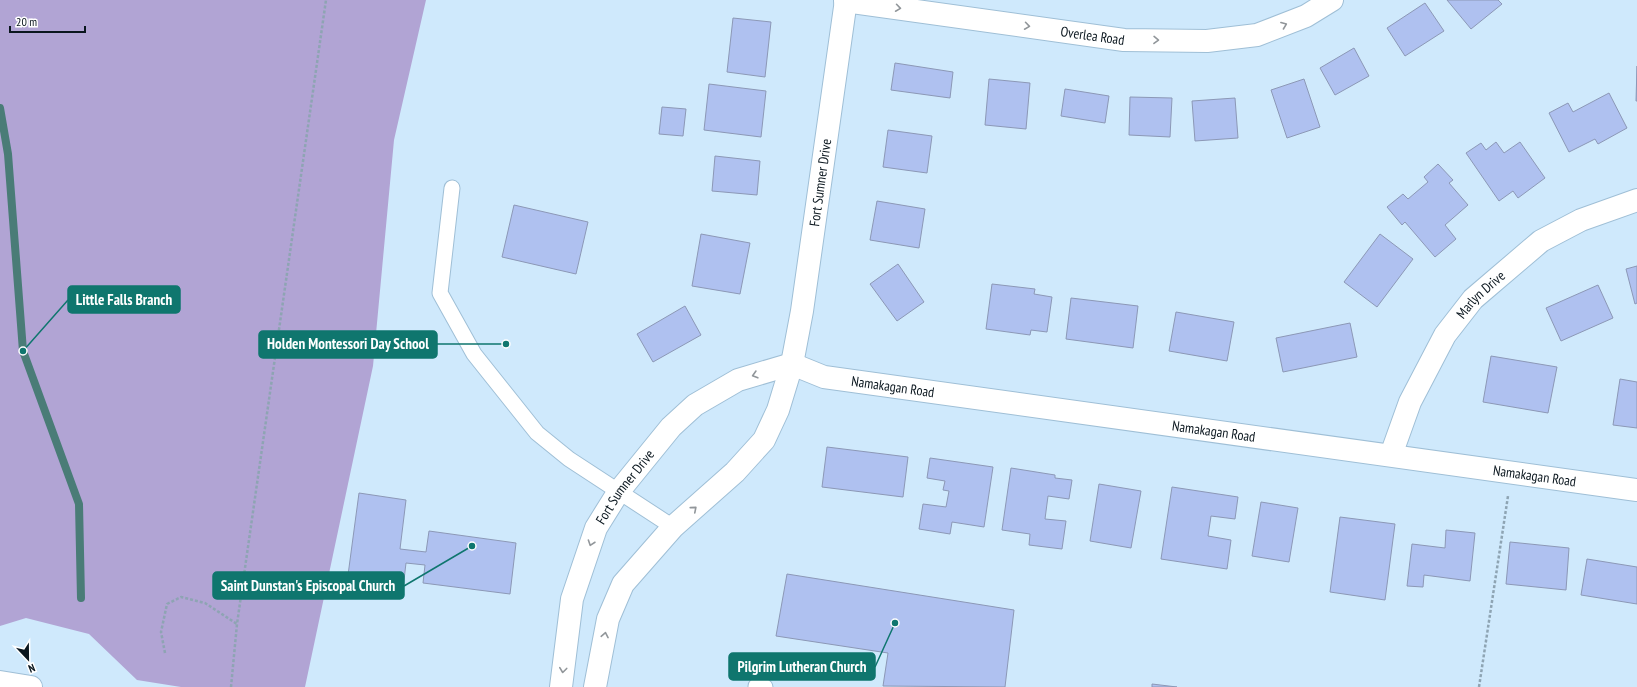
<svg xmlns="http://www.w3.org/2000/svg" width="1637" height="687" viewBox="0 0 1637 687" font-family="'PT Sans Narrow',sans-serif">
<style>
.forest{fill:#b1a4d4}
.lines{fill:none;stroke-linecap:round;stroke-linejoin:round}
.stream{stroke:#4a7c77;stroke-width:8}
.building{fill:#afc1f0;stroke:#8c98b6}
.lane-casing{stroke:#9fbfd6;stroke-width:17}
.street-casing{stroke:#9fbfd6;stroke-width:24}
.secondary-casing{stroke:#9fbfd6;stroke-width:24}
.path{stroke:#8ea4b3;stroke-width:2.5;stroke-dasharray:3 2;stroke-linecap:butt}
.lane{stroke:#fff;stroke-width:15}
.street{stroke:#fff;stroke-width:22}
.secondary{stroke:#fff;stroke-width:22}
.oneway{stroke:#91969a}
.labels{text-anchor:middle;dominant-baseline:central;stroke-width:4;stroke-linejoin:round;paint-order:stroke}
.street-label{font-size:14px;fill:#0a161e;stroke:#fff}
.leader{fill:none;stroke:#0f766e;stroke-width:1.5}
.callout-dot{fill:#0f766e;stroke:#fff;stroke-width:1.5}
.callout{fill:#0f766e;stroke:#0f766e;stroke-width:1.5}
.callout-label{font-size:15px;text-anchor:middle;font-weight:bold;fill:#fff}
</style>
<rect width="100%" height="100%" fill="#cfe9fc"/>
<polygon class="forest" points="0,0 426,0 394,140 373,366 305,687 181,687 137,680 89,634 26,618 0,626"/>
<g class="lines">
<polyline class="stream" points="0,108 8,154 23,351 79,504 81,598"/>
</g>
<g class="building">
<polygon points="1447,0 1498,0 1502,4 1471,29"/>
<polygon points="1425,3 1444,31 1405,56 1387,28"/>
<polygon points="733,18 771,22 765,77 727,72"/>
<polygon points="1354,48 1369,76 1335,95 1320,68"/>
<polygon points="895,63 953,72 950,98 891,90"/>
<polygon points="1637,66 1637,101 1636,101"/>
<polygon points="989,79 1030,83 1026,129 985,125"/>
<polygon points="1304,79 1320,127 1287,138 1271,90"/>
<polygon points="709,84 766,91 761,137 704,130"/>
<polygon points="1065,89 1109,96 1105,123 1061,116"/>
<polygon points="1609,93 1627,128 1598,144 1595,139 1569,152 1549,113 1568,103 1573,112"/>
<polygon points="1130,97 1172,98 1170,137 1129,135"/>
<polygon points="1235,98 1238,138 1195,141 1192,101"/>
<polygon points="662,107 686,109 683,136 659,134"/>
<polygon points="888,130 932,136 927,173 883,167"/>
<polygon points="1496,142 1504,153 1520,142 1545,178 1518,198 1513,191 1499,201 1466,153 1481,143 1486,150"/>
<polygon points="715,156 760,161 757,195 712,191"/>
<polygon points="1438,164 1453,180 1449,183 1468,205 1445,225 1456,239 1435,257 1405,222 1402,225 1387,207 1403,194 1408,199 1428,182 1424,177"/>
<polygon points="877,201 925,209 919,248 870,240"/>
<polygon points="514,205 588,222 576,274 502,257"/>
<polygon points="701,234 750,243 740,294 692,286"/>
<polygon points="1380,234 1413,259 1377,307 1344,282"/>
<polygon points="898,264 924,302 897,321 870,284"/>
<polygon points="1637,266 1637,303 1635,304 1626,269"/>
<polygon points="992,284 1035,289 1034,294 1052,297 1047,332 1031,330 1030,335 986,329"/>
<polygon points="1598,285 1613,318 1561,341 1546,308"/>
<polygon points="1071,298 1138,306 1133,348 1066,339"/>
<polygon points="685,306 701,335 653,362 637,334"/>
<polygon points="1176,312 1234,322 1227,361 1169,351"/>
<polygon points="1350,323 1357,357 1283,372 1276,338"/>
<polygon points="1491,356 1557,367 1548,413 1483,402"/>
<polygon points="1620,379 1637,382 1637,428 1613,425"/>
<polygon points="827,447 908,457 903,497 822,487"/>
<polygon points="930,458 993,467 984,527 952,522 950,534 919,529 923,504 946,507 949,491 943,490 945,481 927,478"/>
<polygon points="1011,468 1055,475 1055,478 1072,480 1069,499 1048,496 1045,519 1066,521 1062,549 1029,545 1030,534 1002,530"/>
<polygon points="1099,484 1141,491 1131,548 1090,541"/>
<polygon points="1172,487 1238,497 1235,519 1211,516 1208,536 1231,540 1227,569 1161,559"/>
<polygon points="359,493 406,500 400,549 426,552 429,531 516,543 510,594 423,583 425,565 406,563 402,597 346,590"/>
<polygon points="1261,502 1298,508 1289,562 1252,556"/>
<polygon points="1340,517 1395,524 1385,600 1330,592"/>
<polygon points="1446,530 1475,533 1470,581 1424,575 1423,587 1407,586 1412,544 1445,548"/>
<polygon points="1510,542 1569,548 1566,590 1506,584"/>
<polygon points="1587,559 1637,567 1637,604 1581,595"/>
<polygon points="787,574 1014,610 1005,687 883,686 888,653 776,636"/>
<polygon points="1152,684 1177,687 1152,687"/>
</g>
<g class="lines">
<g class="lane-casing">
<g id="lane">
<polyline points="452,188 440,293 474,354 537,433 569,459 673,527"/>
<polyline points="756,687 756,686 765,687"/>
</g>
</g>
<g class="street-casing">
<g id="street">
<path id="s1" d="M 845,1 L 1124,40 L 1207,41 L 1257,35 L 1306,16 L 1332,0"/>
<path id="s2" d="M 792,364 L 824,377 L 1637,490"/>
<path id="s3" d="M 1391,455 L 1410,402 L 1445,335 L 1473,299 L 1541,241 L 1581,220 L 1637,200"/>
<path id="s4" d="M 561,687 L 572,599 L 596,528 L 619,491 L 671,427 L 695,405 L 738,380 L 792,364"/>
<path id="s5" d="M 595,687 L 608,619 L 623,584 L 673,527 L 735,472 L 764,440 L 778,410 L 792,364 L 802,311 L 846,0"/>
</g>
</g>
<g class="secondary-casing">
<polyline id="secondary" points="0,682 31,687"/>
</g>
<g class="path">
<polyline points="165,653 161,632 167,604 181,597 205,603 237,624"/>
<polyline points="231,687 237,624 326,0"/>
<polyline points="1479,687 1508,496"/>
</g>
<use href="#lane" class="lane"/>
<use href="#street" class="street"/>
<use href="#secondary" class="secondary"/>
</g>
<defs><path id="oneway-chevron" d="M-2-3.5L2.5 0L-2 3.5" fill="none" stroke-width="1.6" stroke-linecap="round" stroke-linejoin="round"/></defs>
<g class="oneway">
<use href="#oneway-chevron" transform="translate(898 8) rotate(8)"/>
<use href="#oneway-chevron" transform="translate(1284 25) rotate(-21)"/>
<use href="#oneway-chevron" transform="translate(1027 26) rotate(8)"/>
<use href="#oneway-chevron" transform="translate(1156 40) rotate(1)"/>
<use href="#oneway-chevron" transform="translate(755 375) rotate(164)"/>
<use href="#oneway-chevron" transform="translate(694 509) rotate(-41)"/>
<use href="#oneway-chevron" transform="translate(591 543) rotate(109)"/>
<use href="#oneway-chevron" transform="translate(605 635) rotate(-79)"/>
<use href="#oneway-chevron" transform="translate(563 670) rotate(97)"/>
</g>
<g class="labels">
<g class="street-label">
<text stroke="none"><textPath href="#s1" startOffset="250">Overlea Road</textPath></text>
<text stroke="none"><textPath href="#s5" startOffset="574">Fort Sumner Drive</textPath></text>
<text stroke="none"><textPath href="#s3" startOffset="186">Marlyn Drive</textPath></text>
<text stroke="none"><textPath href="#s2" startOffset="104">Namakagan Road</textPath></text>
<text stroke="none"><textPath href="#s2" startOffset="428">Namakagan Road</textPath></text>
<text stroke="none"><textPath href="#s2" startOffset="752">Namakagan Road</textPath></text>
<text stroke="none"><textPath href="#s4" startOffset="214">Fort Sumner Drive</textPath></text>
</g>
</g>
<path class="leader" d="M23 351L68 300M506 344L437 344M472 546L404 586M895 623L875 667"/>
<g class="callout-dot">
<circle cx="23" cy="351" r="4"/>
<circle cx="506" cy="344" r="4"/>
<circle cx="472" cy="546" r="4"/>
<circle cx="895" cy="623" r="4"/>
</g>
<g class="callout">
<rect x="68" y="286" width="112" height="27" rx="4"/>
<rect x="259" y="331" width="178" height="27" rx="4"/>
<rect x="213" y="572" width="191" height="27" rx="4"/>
<rect x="729" y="653" width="146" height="27" rx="4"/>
</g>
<g class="callout-label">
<text x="124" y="305">Little Falls Branch</text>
<text x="348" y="349">Holden Montessori Day School</text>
<text x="308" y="591">Saint Dunstan's Episcopal Church</text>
<text x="802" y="672">Pilgrim Lutheran Church</text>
</g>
<g transform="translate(28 659) rotate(158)" stroke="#ffffff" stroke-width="3" paint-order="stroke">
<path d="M0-3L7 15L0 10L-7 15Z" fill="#0a161e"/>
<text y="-6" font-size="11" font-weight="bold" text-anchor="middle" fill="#0a161e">N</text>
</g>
<path d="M10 26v6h75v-6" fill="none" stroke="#0a161e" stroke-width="2"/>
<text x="16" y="26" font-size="12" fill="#0a161e" stroke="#ffffff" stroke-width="3" paint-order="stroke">20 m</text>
</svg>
